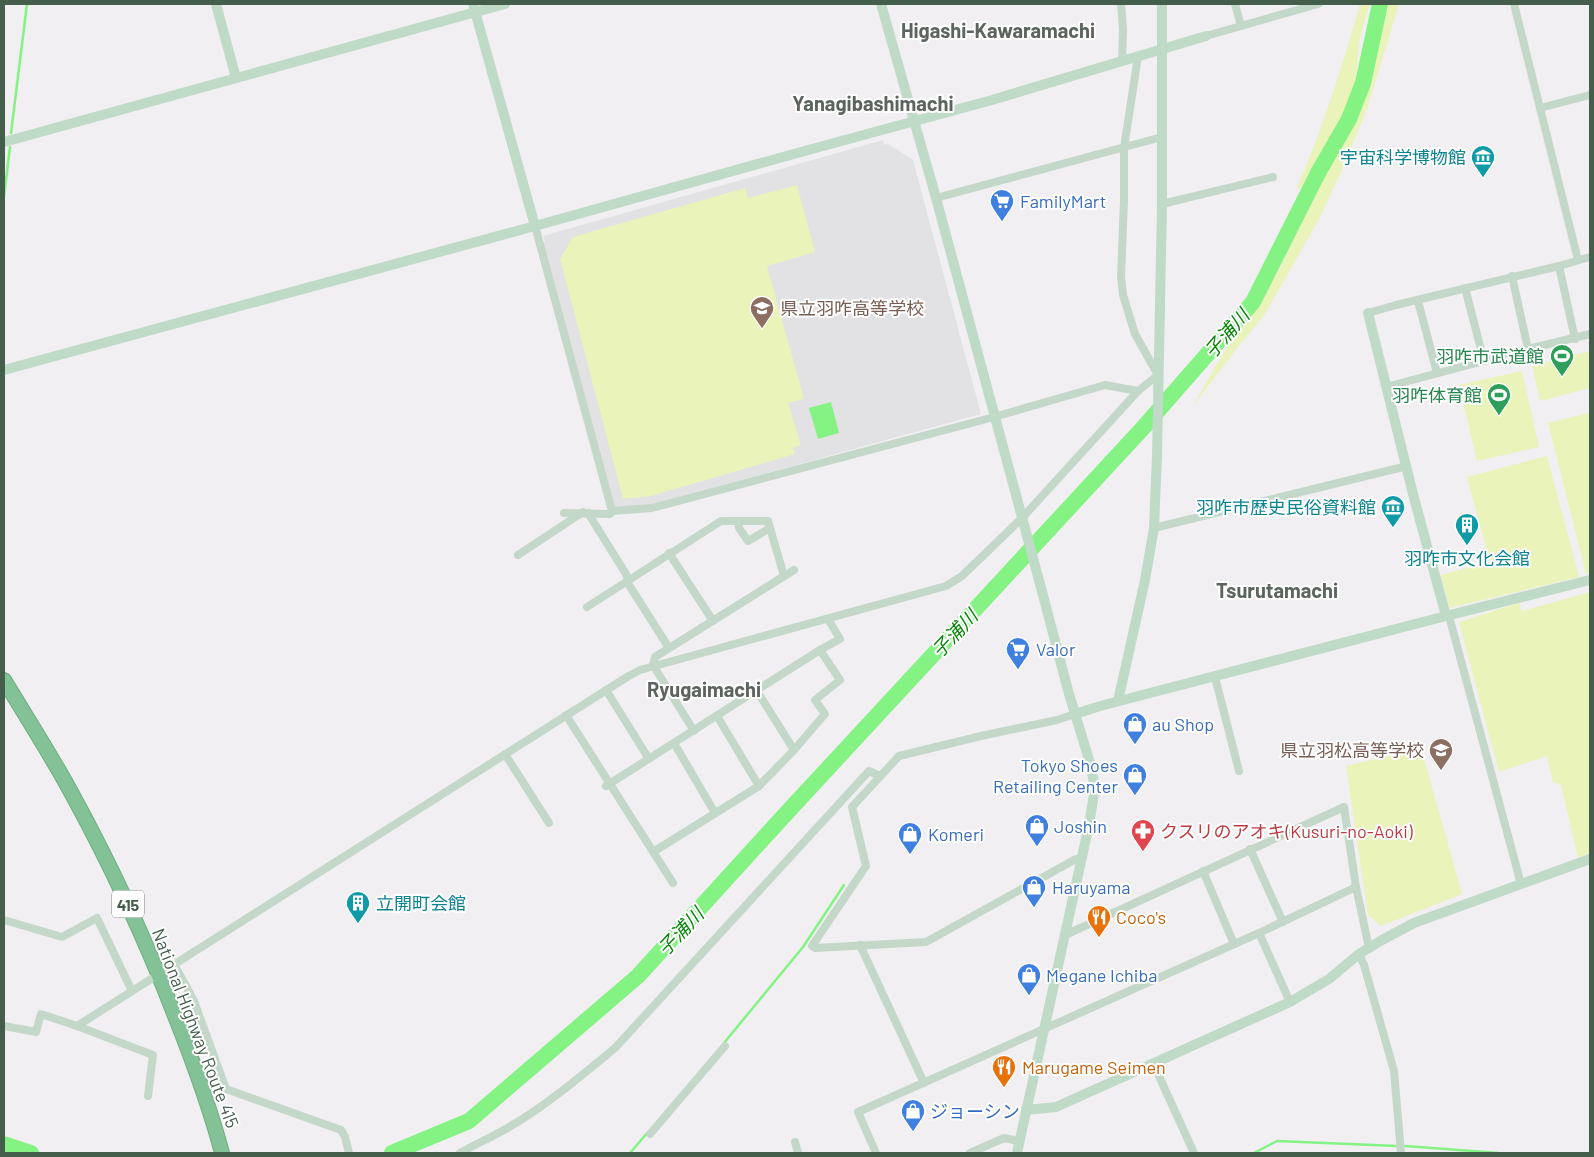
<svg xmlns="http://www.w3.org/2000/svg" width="1594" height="1157" viewBox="0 0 1594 1157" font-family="Barlow,'Noto Sans JP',sans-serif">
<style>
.education{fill:#e2e1e3}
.green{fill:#e9f3ba}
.water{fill:#84f384}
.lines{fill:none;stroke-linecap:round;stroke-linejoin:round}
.stream{stroke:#84f384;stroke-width:2.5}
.river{stroke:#84f384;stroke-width:16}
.highway-casing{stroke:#6eae82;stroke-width:16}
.street{stroke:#c4d8c9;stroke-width:8}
.secondary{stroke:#c0dac8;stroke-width:10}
.highway{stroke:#83c296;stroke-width:14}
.labels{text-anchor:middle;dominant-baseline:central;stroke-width:4;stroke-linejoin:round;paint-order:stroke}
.shield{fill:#fff;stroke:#7d8e82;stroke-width:1}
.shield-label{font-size:16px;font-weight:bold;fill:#455e4c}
.culture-label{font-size:18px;fill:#0d838f;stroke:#fff;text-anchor:end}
.shop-label{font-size:18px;fill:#366cbe;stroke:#fff;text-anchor:start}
.education-label{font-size:18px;fill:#785e54;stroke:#fff;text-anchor:start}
.leisure-label{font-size:18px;fill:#27864d;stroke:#fff;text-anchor:end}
.health-label{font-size:18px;fill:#be3a42;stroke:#fff;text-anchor:start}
.food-label{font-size:18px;fill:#c56008;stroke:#fff;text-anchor:start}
.street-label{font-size:18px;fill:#455e4c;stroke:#fff}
.water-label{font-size:19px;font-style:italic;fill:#068406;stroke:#fff}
.quarter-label{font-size:20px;font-weight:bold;fill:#5b655e;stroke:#fff}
</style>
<rect width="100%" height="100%" fill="#f1eff2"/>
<polygon class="education" points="883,140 884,145 887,144 893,147 913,160 981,414 650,505 614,507 542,244 545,242 543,236"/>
<g class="green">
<path d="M 1360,4 L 1370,4 C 1366,17 1361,31 1359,45 C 1357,63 1357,80 1352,98 C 1343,127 1319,159 1304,186 L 1296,189 C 1323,129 1342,67 1360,4 Z"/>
<path d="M 1389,4 L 1399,4 L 1368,106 L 1346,161 L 1319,219 L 1265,314 L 1235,351 L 1192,407 L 1230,342 L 1259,304 C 1259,293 1269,275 1279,270 L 1324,171 L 1334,160 L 1336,152 L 1357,114 L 1372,64 Z"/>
<polygon points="797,185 815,252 767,266 804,399 788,403 801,445 793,448 795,454 651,496 623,499 560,259 573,237 745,188 748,198"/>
<polygon points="1590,351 1590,388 1540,401 1532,366"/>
<polygon points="1522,371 1539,447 1477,461 1459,385"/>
<polygon points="1589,413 1590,418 1590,573 1586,574 1548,423"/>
<polygon points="1547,456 1579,577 1449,608 1441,575 1490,562 1467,477"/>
<polygon points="1590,592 1590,853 1578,858 1561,785 1553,782 1547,756 1499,772 1459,622 1519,603 1522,611"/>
<polygon points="1421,748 1462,894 1381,926 1368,915 1346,766"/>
</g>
<polygon class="water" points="831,402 839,433 818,439 809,408"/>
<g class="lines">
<g class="stream">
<polyline points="11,133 27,4"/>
<polyline points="4,196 10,147"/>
<polyline points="724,1043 803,947 844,885"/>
<polyline points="1405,1146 1499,1153"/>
<polyline points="630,1153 648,1132"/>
<polyline points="1254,1153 1277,1141 1397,1146"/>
</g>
<g class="river">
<polyline points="4,1144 31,1153"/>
<polyline points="392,1153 469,1121 638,976 781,819 1142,429 1253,302 1318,173 1349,119 1363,83 1380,4"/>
</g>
<g class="highway-casing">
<path id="highway" d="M 4,680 C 27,718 51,755 72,794 C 112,867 147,943 177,1021 C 194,1064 210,1108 222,1153"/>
</g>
<g class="street">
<polyline points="1121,4 1123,30 1122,61"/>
<polyline points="1235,4 1241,26"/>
<polyline points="1514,4 1578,260"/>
<polyline points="1206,36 1318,4"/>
<polyline points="1540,108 1590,95"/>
<polyline points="936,198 1162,137"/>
<polyline points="1162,204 1273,177"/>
<polyline points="535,226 612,511 652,508 994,417 1105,385 1138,391"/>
<polyline points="1559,266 1575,339"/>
<polyline points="1512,276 1528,349"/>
<polyline points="1465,288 1484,361"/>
<polyline points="1418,301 1437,373"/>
<polyline points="1368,313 1396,305 1559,266 1590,257"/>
<polyline points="1386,387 1528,349 1590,334"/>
<polyline points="564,513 610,514 612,511"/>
<polyline points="588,513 626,574 629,585 669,648"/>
<polyline points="738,521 739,528 748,541 770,528"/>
<polyline points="1154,528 1407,466"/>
<polyline points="669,553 713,621"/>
<polyline points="518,555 583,512"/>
<polyline points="587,607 721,521 768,521 784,576"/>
<polyline points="1449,616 1521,884"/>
<polyline points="1215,677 1239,771"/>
<polyline points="606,690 649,759"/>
<polyline points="757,691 794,750"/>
<polyline points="1075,714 1057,720 981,736 899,756 852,807 866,866 812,946 815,948 926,942 1074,860 1082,858"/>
<polyline points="566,715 673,883"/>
<polyline points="717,716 759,786"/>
<polyline points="694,731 653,665 655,657 794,570"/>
<polyline points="674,743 715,813"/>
<polyline points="505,754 549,823"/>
<polyline points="606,786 820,650 840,639 828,619"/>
<polyline points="1250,849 1283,922"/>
<polyline points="653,852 759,786 794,750 825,714 815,700 840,680 820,650"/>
<polyline points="1203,871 1234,944"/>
<polyline points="4,920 62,937 97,918 132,991"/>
<polyline points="1259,933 1290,1002"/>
<polyline points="1065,935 1344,807 1356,887 1369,948"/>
<polyline points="860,945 924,1083"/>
<polyline points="1359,954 1364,965 1394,1071 1401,1153"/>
<polyline points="174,964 194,1001 226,1089 341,1130 345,1137 349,1153"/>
<polyline points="4,1026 36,1032 41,1014 77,1026 153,1055 148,1096"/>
<polyline points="77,1026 627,677 640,670 946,586 962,576 1022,518 1138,391 1158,375 1135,334 1123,295 1121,276 1124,200 1124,148 1138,56"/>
<polyline points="1153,1063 1194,1153"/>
<polyline points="650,1134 725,1046"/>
<polyline points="795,1142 798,1153"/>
<path d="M 460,1153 C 476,1144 494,1136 511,1126 C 548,1104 581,1076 615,1048 L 869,771 L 880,776"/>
<polyline points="876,1153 858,1112 1259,933 1356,887"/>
<polyline points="970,1153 1004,1138 1019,1141"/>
</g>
<g class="secondary">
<polyline points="216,4 236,78"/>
<polyline points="473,4 535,226"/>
<polyline points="881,4 936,198 1040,584 1069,694 1090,763 1094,782 1094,794 1089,825 1017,1153"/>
<polyline points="4,142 505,4"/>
<polyline points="1368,313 1413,494 1446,616 1590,580"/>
<polyline points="4,370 535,226 801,152 992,100 1206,36"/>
<polyline points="1118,701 1145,580 1154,528 1157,456 1162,204 1162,4"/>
<polyline points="1075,714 1100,706 1446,616"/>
<polyline points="1026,1110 1056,1107 1290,1002 1329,979 1359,954 1382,940 1414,923 1590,859"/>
</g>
<use href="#highway" class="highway"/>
</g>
<defs>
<g id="museum-pin" transform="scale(1.25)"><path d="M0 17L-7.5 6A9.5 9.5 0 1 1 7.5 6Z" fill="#0f9aa8" stroke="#fff"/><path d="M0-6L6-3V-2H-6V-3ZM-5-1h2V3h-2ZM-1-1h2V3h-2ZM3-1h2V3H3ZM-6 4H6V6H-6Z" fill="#fff"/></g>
<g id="supermarket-pin" transform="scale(1.25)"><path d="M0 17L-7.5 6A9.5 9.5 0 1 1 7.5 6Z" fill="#3f7fe0" stroke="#fff"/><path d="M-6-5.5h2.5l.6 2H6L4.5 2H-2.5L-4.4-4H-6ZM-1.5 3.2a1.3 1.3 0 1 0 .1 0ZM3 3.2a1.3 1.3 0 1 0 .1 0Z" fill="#fff"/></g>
<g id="school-pin" transform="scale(1.25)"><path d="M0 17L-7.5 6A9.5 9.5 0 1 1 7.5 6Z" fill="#8d6e63" stroke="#fff"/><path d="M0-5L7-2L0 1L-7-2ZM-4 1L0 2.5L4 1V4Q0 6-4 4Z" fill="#fff"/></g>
<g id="stadium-pin" transform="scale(1.25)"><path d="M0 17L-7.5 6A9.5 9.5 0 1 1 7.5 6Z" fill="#2e9e5b" stroke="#fff"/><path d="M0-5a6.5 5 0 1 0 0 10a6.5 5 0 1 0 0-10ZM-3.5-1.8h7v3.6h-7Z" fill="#fff"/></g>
<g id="building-pin" transform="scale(1.25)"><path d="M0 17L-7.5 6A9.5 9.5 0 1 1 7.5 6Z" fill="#0f9aa8" stroke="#fff"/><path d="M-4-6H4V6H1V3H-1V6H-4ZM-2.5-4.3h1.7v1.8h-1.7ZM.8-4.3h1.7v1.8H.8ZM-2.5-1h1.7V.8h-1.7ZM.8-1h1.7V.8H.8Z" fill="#fff"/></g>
<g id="shop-pin" transform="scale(1.25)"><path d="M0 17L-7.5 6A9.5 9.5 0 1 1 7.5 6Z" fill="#3f7fe0" stroke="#fff"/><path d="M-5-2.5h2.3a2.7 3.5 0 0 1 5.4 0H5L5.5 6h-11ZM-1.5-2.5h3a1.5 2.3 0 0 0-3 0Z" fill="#fff"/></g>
<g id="pharmacy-pin" transform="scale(1.25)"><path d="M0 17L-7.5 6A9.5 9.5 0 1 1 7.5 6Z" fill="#e0444e" stroke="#fff"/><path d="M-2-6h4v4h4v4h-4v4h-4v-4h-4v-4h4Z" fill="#fff"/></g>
<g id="restaurant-pin" transform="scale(1.25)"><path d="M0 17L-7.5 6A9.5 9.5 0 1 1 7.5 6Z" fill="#e8710a" stroke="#fff"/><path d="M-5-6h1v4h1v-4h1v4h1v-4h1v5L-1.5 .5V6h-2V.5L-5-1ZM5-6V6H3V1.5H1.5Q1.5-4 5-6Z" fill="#fff"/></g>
</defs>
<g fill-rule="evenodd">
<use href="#museum-pin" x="1483" y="157"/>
<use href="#supermarket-pin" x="1002" y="201"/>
<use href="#school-pin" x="762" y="308"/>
<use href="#stadium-pin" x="1562" y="356"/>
<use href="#stadium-pin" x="1499" y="395"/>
<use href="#museum-pin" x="1393" y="507"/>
<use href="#building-pin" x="1467" y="525"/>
<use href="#supermarket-pin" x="1018" y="649"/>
<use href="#shop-pin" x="1135" y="724"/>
<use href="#school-pin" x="1441" y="750"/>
<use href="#shop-pin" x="1135" y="775"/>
<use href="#shop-pin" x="1037" y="826"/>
<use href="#pharmacy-pin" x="1143" y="831"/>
<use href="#shop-pin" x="910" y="834"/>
<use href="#shop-pin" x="1034" y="887"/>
<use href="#building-pin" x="358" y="903"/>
<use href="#restaurant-pin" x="1099" y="917"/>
<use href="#shop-pin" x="1029" y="975"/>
<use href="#restaurant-pin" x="1004" y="1067"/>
<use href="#shop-pin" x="913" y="1111"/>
</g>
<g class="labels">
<rect class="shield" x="112" y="890.5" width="32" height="27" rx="4"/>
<g class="shield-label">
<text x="128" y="904">415</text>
</g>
<g class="culture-label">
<text x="1466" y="157">宇宙科学博物館</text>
<text x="1376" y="507">羽咋市歴史民俗資料館</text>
<text x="1467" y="558" text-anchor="middle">羽咋市文化会館</text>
<text x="376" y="903" text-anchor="start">立開町会館</text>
</g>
<g class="shop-label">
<text x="1020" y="201">FamilyMart</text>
<text x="1036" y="649">Valor</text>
<text x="1152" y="724">au Shop</text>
<text x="1118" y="765" text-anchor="end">Tokyo Shoes<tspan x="1118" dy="21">Retailing Center</tspan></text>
<text x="1054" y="826">Joshin</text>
<text x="928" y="834">Komeri</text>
<text x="1052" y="887">Haruyama</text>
<text x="1046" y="975">Megane Ichiba</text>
<text x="930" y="1111">ジョーシン</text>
</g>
<g class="education-label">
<text x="780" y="308">県立羽咋高等学校</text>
<text x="1424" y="750" text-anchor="end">県立羽松高等学校</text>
</g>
<g class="leisure-label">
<text x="1544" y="356">羽咋市武道館</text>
<text x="1482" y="395">羽咋体育館</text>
</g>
<g class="health-label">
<text x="1160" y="831">クスリのアオキ(Kusuri-no-Aoki)</text>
</g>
<g class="food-label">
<text x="1116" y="917">Coco's</text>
<text x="1022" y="1067">Marugame Seimen</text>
</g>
<g class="street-label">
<text transform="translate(196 1028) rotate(69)">National Highway Route 415</text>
</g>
<g class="water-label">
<text transform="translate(1226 333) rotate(-49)">子浦川</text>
<text transform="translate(954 633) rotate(-47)">子浦川</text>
<text transform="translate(680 931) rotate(-47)">子浦川</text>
</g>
<g class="quarter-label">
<text x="998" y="30">Higashi-Kawaramachi</text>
<text x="873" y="103">Yanagibashimachi</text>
<text x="1277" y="590">Tsurutamachi</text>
<text x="704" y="689">Ryugaimachi</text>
</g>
</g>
<rect width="1594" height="1157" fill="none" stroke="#455e4c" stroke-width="10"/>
</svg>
